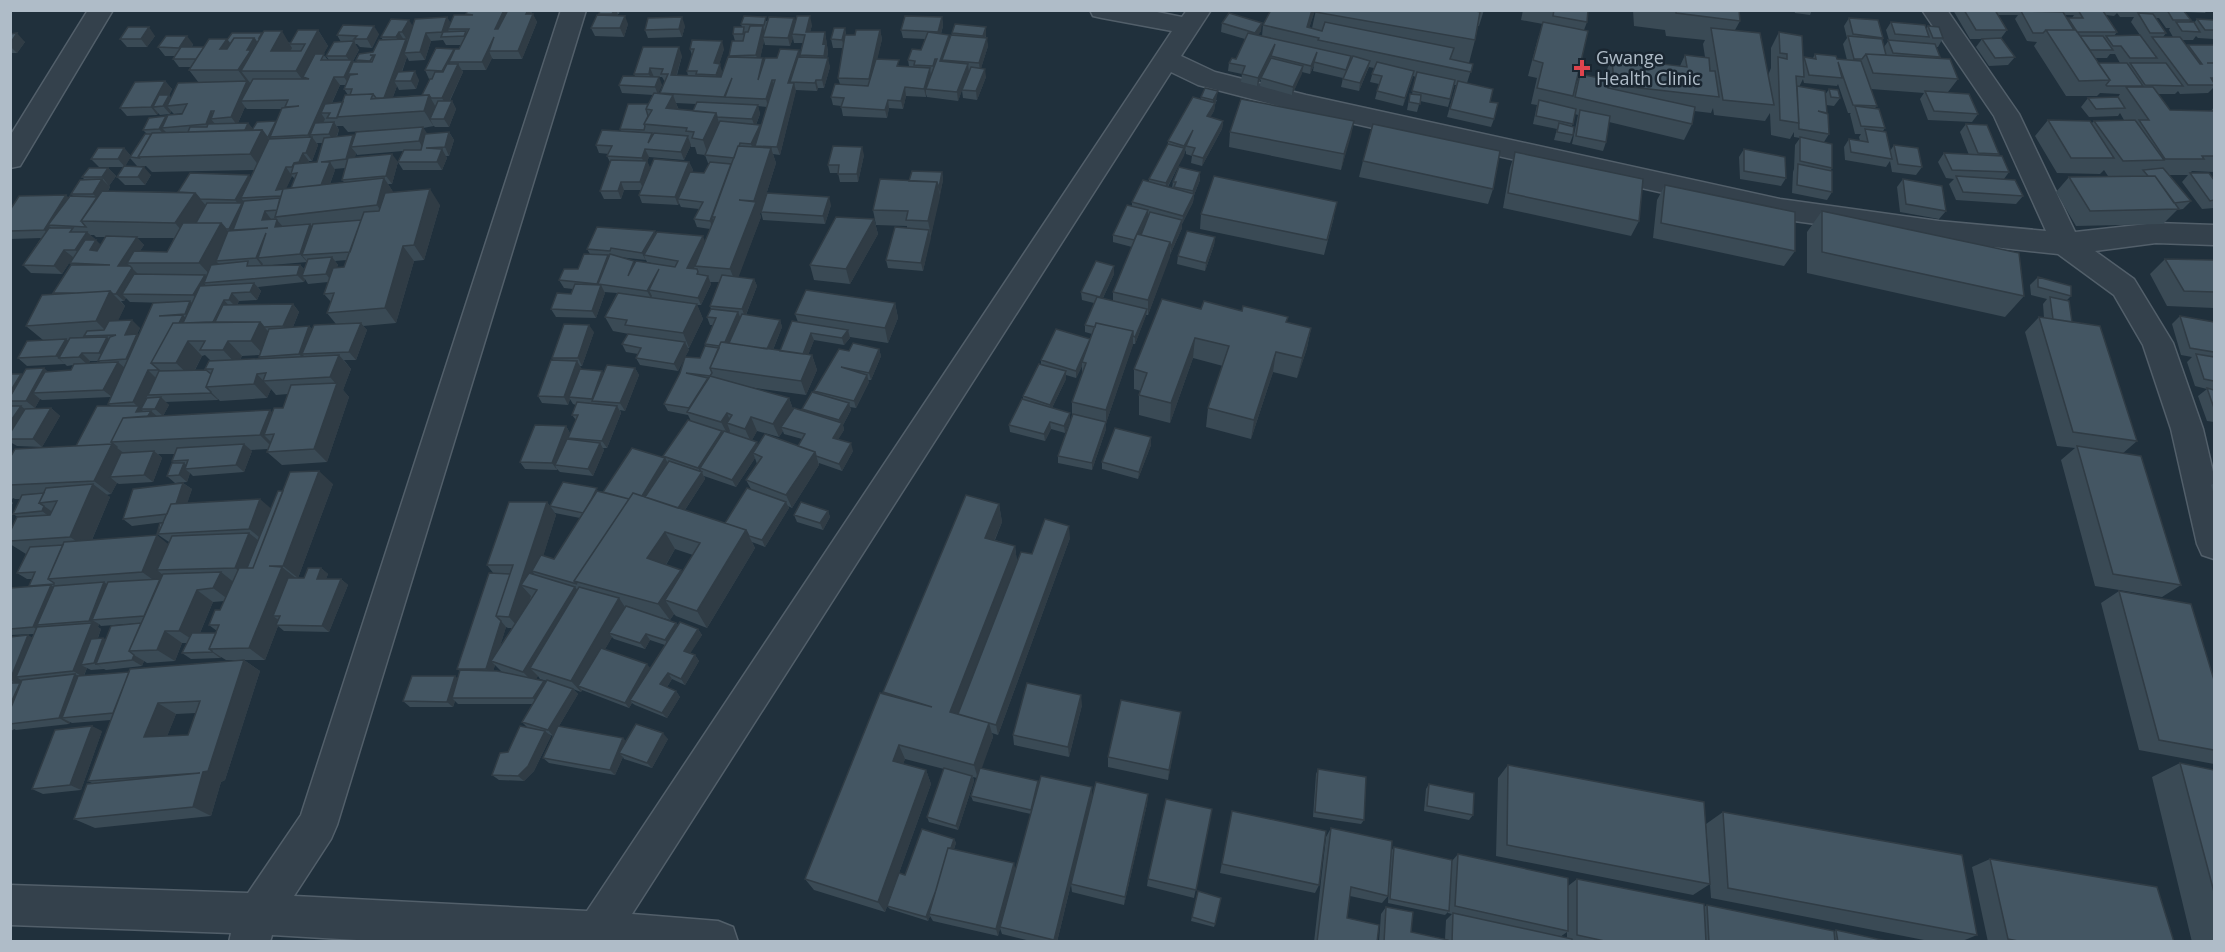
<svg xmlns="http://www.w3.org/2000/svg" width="2225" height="952" font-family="'Open Sans',sans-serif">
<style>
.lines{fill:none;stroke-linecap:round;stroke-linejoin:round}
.street-casing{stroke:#525f6a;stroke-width:3}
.street{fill:#34414c;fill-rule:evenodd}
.wall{fill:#3a4a55;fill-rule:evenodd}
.shaded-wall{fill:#303c45}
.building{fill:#445663;stroke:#303c45;stroke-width:1.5;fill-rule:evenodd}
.health-dot{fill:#e0444e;stroke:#1a2631;stroke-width:2}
.labels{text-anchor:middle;stroke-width:5;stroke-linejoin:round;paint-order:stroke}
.far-poi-label{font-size:18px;fill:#afbcc8;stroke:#1a2631;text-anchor:start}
</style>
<rect width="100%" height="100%" fill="#20303c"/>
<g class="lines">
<defs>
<path id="street" d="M88,10H113L20,166L10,168V136Z
M561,10H586L337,825L331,839L294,896L587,911L1172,31L1102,18L1093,16L1090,10H1147L1182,17L1187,10H1211L1181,56L1215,72L1306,95L1780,199L1939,221L2046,231L1994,116L1922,10H1947L2019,114L2075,232L2156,223L2214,225V245L2156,243L2095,251L2134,279L2173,343L2203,429L2214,476V559L2202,555L2197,544L2171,429L2143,345L2114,295L2058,254L1939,241L1780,219L1306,113L1198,85L1171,72L632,914L718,921L733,927L738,942H391L272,935L270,942H229L231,933L10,925V885L248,893L301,815Z"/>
</defs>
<use href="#street" class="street-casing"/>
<use href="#street" class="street"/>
</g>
<path class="wall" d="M468,10H530L537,22L522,59H493L492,58L486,70H462L463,72L450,101H452L456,109L449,127H435L434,126L423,128L427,134L449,132L454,140L449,156H446L447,158L442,170H403L398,162L403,151L357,155L356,153L355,157L398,162L392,184H388L393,192L440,205L424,260L414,261L396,323L363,326L367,330L356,360H344L351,369L343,390L349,397L327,462L282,465L267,452L268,449L250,450L252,451L244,472L193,476L190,473L187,482L175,483L167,476L174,463L172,461L175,454H158L162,458L153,482L119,484L117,483L111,494L106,495L110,497L92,540L169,544V542L157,534L164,522L132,526L123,519L183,483L192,489L187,503L271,509L283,491L333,484L298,578H304L321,568L328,574L326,579H341L348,585L329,632L284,631L278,626L265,660H244L260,671L225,780L221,782L211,816L95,828L74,819L94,784L88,781L111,720L72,723L70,722L69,724L16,730L14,729L13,730L10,731V637L28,635L32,638L34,634L10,635V588L31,587L29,586L32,579H27L17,573L26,554L10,544V532L18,517L13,514L20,499H15L13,498L11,501L13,503L10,508V454L12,455L76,446L111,406L108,404L111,397L42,400L40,399L35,408L24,409L51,408L60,416L42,447L17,446L10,442V374H21L22,376L48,372L71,370L73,365L67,366L65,364L27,366L18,358L43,340L26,326L55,295L53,293L71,265L70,263L74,257H73L62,274L31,273L23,265L41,238L10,239V210L66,195L68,198L73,196L71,194L84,179L82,177L108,168L116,176L109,186L110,187L108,191L178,192L251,177L254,170L152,172L146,166H137L130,158L125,166L151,175L145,185H125L117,177L124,167H99L91,159L124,148L131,156L147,134L143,130L166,116L167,117L182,114L183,113L174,114L171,111L170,114L160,115L158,113L157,115L127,116L120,108L165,81L172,89L169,95L171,98L199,83L189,70L191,67H179L173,59L175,56H165L158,47L193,44L192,47H204L227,40L262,33L263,34L291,43L318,30L328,46L323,54L328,60H329L326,56L341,42L337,35L379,34L372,48L360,47L357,44H355L359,50L353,61L354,62H357L356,60L373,52L383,40L381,37L447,17L450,23L467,15L466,14ZM443,40L446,45H462L459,49L455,51L425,70L429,79H432L422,95L393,97L397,86L399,90L416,89L419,80L402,72L407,57L409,61L425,60L431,41ZM340,85H346L344,89L348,95L343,102L332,103ZM245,107L247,109H282L277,122L276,121L253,129L248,123H238ZM337,126H343L348,132L399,129L355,137L353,135L337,137L339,130ZM317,143H323L317,162L308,163L309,161H312L318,145ZM345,168L342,180L344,182L330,184L335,170L334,169ZM292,176L295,179L291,188H286ZM90,235H94L96,237H106L101,245L94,240L95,239ZM137,238H174L167,252L140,251L144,245ZM347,260L344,267H337L338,265L335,261ZM307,262L304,269L300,265H272ZM305,279L308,284L328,282L324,294L331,302L327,313L336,324L312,329L309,326L293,327L299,312L293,304L237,305L239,301L257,300L261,291L258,287L304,282ZM126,298L130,302L169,303L139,336L137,334L140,328L118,320L125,306L121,301H124ZM205,355L211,361L206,370H195L202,356ZM260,355L259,357L261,359L240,360L242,356ZM90,361H99L100,362L89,363ZM271,389L276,395L288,394L283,408L273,412L163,416L169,405L165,402L218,400V399L220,401L267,398ZM225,601L220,610L209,625L217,631L216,633H200L213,602ZM141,623L106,639L98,638L101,629L98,627L99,624L101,626ZM182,643H187L182,653L191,659L220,658L221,657L226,660H241L129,672L84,676L87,668L91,670L104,669L106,670L142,666L144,661L147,663L175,661ZM196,713L188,735L167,736L176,714Z
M600,10H620L619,14H618V16L628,24L624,37L595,36L591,28L600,15L599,14Z
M1315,10L1309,28H1312L1316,10H1484L1479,26H1478L1475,40L1469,63L1450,59L1473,64L1467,83L1490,102L1494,119L1491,127L1447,117L1456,85H1454L1448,107L1420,101L1417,112L1407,110L1410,94H1412L1416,77L1413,76L1403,106L1375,99L1379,84L1370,82L1374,68L1369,67L1359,91L1341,87L1343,78L1313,71L1314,65L1310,74L1302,72L1292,95L1260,86L1261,79L1257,86L1241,82L1242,74L1228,71L1229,63L1236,59L1245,39L1221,32L1222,23L1261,31L1258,35L1262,36L1263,25Z
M1523,10H1588L1587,22L1584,30L1575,87L1580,74L1606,79L1605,74L1612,58L1680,66L1685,55L1705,57L1703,44L1705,40L1666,36L1665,30L1634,26L1633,10H1739L1740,21L1735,30L1769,77V73L1771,68V48L1779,32L1803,60L1804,57L1813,58L1815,54L1837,59L1847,60L1843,44L1847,38L1844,26L1849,18L1883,38L1882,39L1884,47L1889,40L1886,30L1891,22L1926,29L1928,26L1943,38L1938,47H1936L1940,57L1939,58L1958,79L1948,92L1978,114L1972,122L1928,120L1920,99L1924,93L1871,89L1877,106L1875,108L1885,128L1883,131L1890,151L1894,145L1922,167L1916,175L1892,172L1890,161L1886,167L1845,160L1844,147L1849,139L1860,141L1859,137L1861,134H1855L1850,114L1851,113H1848L1838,84L1837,86L1804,83L1803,79L1799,87L1825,95L1829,89L1840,98L1834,106L1826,105L1829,134L1824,142L1832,168L1831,170L1832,192L1827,200L1792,193L1793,172L1794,169L1795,145L1800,138L1794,137V132L1790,139L1771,135L1770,113L1765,121L1714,115L1713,108L1711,113L1694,111L1692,124L1684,140L1609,122L1606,142L1603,151L1572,144L1578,115L1575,114L1572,126L1573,135L1570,143L1554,140L1557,129L1533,124L1537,105L1531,104L1537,78L1528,76L1538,38L1543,24L1521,20Z
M1794,10H1812L1810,15L1795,13Z
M1953,10H2207L2205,13L2185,12L2191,20L2189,22L2194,23L2197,19L2214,20V39L2198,38L2196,36L2193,40H2182L2187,46L2188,45H2214V87L2208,93L2180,94L2178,91L2175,94H2158L2170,110L2211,111L2214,107V172L2192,171L2190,173L2214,180V208L2202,209L2182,182L2188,175H2169L2191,201L2183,209L2177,210L2163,224L2076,226L2056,192L2069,177L2108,176L2104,170L2100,174L2057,173L2035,136L2048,120L2092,123L2094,121L2124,120L2120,113L2118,116L2089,117L2081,107L2088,98L2118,97L2120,94L2100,93L2097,96H2066L2034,46L2037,42L2027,41L2015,19L2018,15H1998L2007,30L2001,38L2015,57L2008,65L1989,66L1976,47L1982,39H1984H1970ZM2117,13L2120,17H2134L2131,22L2140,35L2114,36L2117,32L2106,15L2114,16ZM2065,15H2074L2072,18H2068L2067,19ZM2156,18H2159L2166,28H2170L2169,30L2173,37H2163L2166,33ZM2110,54H2115L2120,63H2098L2096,58H2107Z
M942,17L943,26L941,34L950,38L952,35V33L986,27V38L988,46L981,68L986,77L977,100L963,98L962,90L958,101L927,97L926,94V97L906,96L903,109L889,108L887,118L843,116L841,106L833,105L831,97L840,84L838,78L843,48H833L831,39L845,28L846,35H855L880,30L882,39L877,59L900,66H909L908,60L921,50L925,39L903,38L901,30Z
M794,18L795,22L812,25L810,32H825L828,52L827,58L830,67L824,88H818L817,91L796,90L780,155L773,154L776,163L760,214L761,217L738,277L754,279L757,286L746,315L780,320L782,327L773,350L780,351L798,322L795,314L895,303L898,318L888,343L850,337V338L844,345L814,340L808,355H812L817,370L806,395L748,387L789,398L793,409L803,410L802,409L815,393L814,391L849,351L879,349L881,356L871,380H868L869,382L856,408L850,407L851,410L843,425L844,430L838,439L853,451L842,471L819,463V465L792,508L788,506L789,508L765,547L752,542L755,548L707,628L676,616L674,614L670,620L660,617L676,623L678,625L698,629L702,635L690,653L695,655L699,661L685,685L672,679L667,687L676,691L680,697L667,718L635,705L632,703L629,708L582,690L581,692L573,689L578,694L559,726L626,741L668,739L652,768L624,759L623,757L615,775L549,763L543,758L553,736L548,734L551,736L534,771L524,781L499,780L492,775L508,752L528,728L522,722L533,704H458L455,701L453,707H410L403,701L458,678L460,671L457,669L494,574L487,565L547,502L556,515L543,556L554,559L580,518L555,513L550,506L599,491L603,492L664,458L663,456L691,421L688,415L668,411L664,404L680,373L685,357L678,371L640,365L636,358L638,354L626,352L622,344L629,334L613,331L605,317L617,293L604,292L605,293L596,318L556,317L551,309L571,294L573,289L564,288L559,280L578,269L590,254L587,249L656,234L705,242L710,229L697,227L694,219L699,209L681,207L679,203L678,205L642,203L639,195L641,190H624L621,199H604L600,191L610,162L607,156L609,154L599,153L596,145L621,131L620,129L648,104L653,95L622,93L619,85L635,76L634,74L682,56L677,75L688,76L687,71L692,55L690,49H724L719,64L722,72L721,77L735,41L733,34L742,27L741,24ZM793,38L794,43H803L800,55L799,50L777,58L764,61L763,58H760L764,41L765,45L790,46ZM654,77H662L665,82L660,93H658L662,85ZM676,103L696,104L693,111L679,110ZM758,106L767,107L761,127L760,125H756L760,114ZM691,145V147H695L697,154L705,155L708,163H709L704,173L692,172L693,170L689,162L650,169L647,161L649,157L684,160ZM619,257L646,260L647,262L656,264L635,263ZM710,282H719L710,306L711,309L707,317L710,325H713L705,344L706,346L700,358L685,357L689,350L688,348H689L703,319L697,305H701L711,284ZM757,431L779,437L783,431L784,434L802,439L798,446L758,445L752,440ZM755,458L757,464L746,480L751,489L725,523L685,510L705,479L704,476L736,487ZM675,549L693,555L682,572L666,565ZM506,627L508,628H512L500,646ZM612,637L614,639L645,649L650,640L665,645L650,668L605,649ZM495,665L502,672L493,671ZM538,676L540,679L547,681L546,683L544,681L536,679Z
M685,26L682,37L648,38L645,30Z
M10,34L25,42L17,53H10Z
M155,36L147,47H127L120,39Z
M1201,97L1217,100L1215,104L1214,111L1210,117L1223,121L1222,129L1202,166L1191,163L1192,156L1186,154V150L1168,187L1172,188L1173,182L1200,180L1194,195L1193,202L1182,224V228L1170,255L1148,315H1146L1135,344H1133L1106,423V429L1092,470L1058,463V456L1072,416V402L1082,374V366L1076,378L1066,375V379L1052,408L1070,413V420L1065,433L1051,429L1045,441L1010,432L1009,425L1023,400V396L1041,364V360L1090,339L1092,334L1085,332V325L1094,303L1082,300L1081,292L1114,274L1103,298L1113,301V292L1132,247L1113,242V235L1132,206V202L1149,182V179L1168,144V141L1201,99ZM1148,215H1149L1141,235L1140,234L1148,218Z
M1354,121L1341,170L1229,147L1230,132Z
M1966,124L1999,154L1998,156L2009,172L2004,179L2023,196L2016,204L1956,200L1949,184L1954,179L1946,178L1938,162L1944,153L1969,155L1960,132Z
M1744,149L1786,178L1781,186L1740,179L1739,157Z
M1515,152L1639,221L1631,236L1503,208L1510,168Z
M864,155L858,182H840L838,173H830L828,165Z
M1363,161L1493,189L1488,204L1359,177Z
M942,172L943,180L923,271L888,268L886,260L907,228V226L876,225L873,210Z
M1903,179L1946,211L1939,219L1900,212L1897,187Z
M1665,185L1795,251L1784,266L1653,238L1657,200Z
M831,205L825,224L763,220L761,212Z
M1822,211L2024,296L2005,317L1807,273V232Z
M1201,214L1334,217L1324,255L1200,229Z
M874,219L878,234L850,284L814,280L810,265Z
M1215,237L1214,245L1205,271L1177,264L1178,256Z
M2165,259L2214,260V308L2167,306L2150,274Z
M2038,277L2071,296L2067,300L2072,322L2137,441L2122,454L2181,585L2162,597L2095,586L2061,460L2075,448L2057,446L2025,332L2039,317L2044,318L2043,304L2047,299L2031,295L2030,285Z
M1201,309L1287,322L1311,328L1307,348L1297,378L1273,372L1251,439L1206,427L1208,408L1223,366L1193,358L1170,423L1139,415V395L1141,391L1134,389V369Z
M2180,316L2214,322V422L2207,421L2198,396L2207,389L2195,386L2187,362L2192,357L2181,355L2172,324Z
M594,332L582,366H580L581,369L604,374L635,368L639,375L625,411L620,410L621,413L607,448H603L604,450L593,476L560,472L557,469V470L525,469L520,462L566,426L570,433L576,420L572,415L576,405L573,404L570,399L568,405L542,403L538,396L553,360L552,358Z
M1151,437V445L1138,479L1102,469V462Z
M2214,483V495L2211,485Z
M999,504L1002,522L995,540L1015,546L1017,562L1032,554L1070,538L998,735L992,733L993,737L981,768L1038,781L1039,785L1092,787V797L1148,794L1147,804L1124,905L1072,892L1071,884L1057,942H1035L1002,934L1000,928L998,936L933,921L930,916L928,921L890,909L887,906L905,875L954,839L956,843L954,849L1015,870L1031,814L973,801L971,796L977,778L973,777L974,781L958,830L929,822L927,817L944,769L905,759L903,764L926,770L931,784L885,912L814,890L805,879L884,694L883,692Z
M828,511L830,517L823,530L797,522L794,515Z
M2119,591L2214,680V764L2139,750L2101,603Z
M1082,705L1069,757L1014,745L1013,735Z
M1181,712L1168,780L1108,767V757Z
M102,731L81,790L43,794L32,789Z
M2180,763L2214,770V942H2192L2152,777Z
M1508,765L1710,879L1706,824L1723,812L1977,935L1960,942H1934L1711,898L1710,884L1693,895L1496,856L1498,778Z
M1318,769L1364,820L1361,824L1313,817L1316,774Z
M1429,784L1473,815L1469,820L1424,811L1426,789Z
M1212,809L1194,898L1147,886L1148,879Z
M1232,811L1319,885L1315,893L1220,873Z
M1331,828L1391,851L1394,847L1452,861L1458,854L1568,886L1577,879L1704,907L1707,905L1834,932L1836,930L1891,942H1379L1381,914L1386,907L1411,932L1445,939L1446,920L1452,914L1448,913V912L1445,915L1388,903L1390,869L1388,896L1382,903L1350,896L1347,918L1377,942H1314L1326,837ZM1567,932V938L1560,937Z
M1990,859L2174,942H1988L1972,867Z
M1198,891L1215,924L1214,927L1191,921Z"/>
<path class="shaded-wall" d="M504,10H512L499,38L495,29Z
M528,10H530L532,16L533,14L537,22L522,59L518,51Z
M614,10H616L618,15L616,22L612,14Z
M1312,10H1315L1307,35V27Z
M625,16L628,24L624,37L620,28Z
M810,16L812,25L808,40L806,32Z
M447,17L452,25L448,29L449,32H442Z
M682,17L685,26L682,37L679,29Z
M942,17L943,26L939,40L938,32Z
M794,18L797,26L792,34L793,38L790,46L788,38Z
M409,20L414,28L407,40L402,32Z
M1262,23L1261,31L1254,42L1255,33Z
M374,26L379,34L372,48L367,39Z
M763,26L765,34L763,37L764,41L759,64L756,55Z
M149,27L155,36L147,47L141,39Z
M986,27V35L984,44L983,36Z
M845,28L846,37L844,48L842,40Z
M318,30L328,46L310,80L303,77L308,85L307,86L296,71Z
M880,30L882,39L871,87L869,79Z
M282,31L292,48L282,67L271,51Z
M399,32L404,40L401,45L396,37Z
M825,32L828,52L826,64L824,56L823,44Z
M17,33L25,42L17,53L10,46V44Z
M426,33L431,41L425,60L420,52Z
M949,35L950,43L942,60L943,64L940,61Z
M187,36L193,44L185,56L179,48Z
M494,37L489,51L492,58L486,70L482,62Z
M254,38L265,54L241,71L251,84L241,101L245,107L237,125L231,117L246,81L238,70L247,50Z
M987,38L988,46L980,72L979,63Z
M227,39L238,55L220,49Z
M406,39L411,47L404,53L407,57L398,81H394L397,86L389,107L384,99Z
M354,41L359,50L353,61L358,68L348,74L352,80L349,85L344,77L351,63L346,56Z
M722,41L724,49L717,72L714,63Z
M1275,44L1270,59L1257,86L1258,78Z
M679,47L682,56L674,83L671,75Z
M454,49L458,57L449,62L453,68L447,79L442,71Z
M799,50L801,58L790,82L792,87L788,83Z
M1317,52L1314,65L1310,74L1311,66Z
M828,58L830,67L824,88L822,80Z
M1370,61L1368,69L1359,91L1360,83Z
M458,64L463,72L447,106L442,98Z
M720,64L722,72L719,83L716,75Z
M968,64L969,72L958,101L957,92Z
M1303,66L1302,74L1292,95L1293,87Z
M650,68L654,77L652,82L649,74Z
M930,68L931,76L926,89V97L924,89Z
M985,69L986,77L977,100L976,91Z
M415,71L419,80L416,89L411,81Z
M1414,71L1412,79L1403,106L1405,98Z
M334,77L340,85L327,113H321L325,119L318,134L310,135L312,138V137L318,145L312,161L306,153L311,140L308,135Z
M659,77L662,85L658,95L655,87Z
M772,80L775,88L768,107L766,99Z
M816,80L818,88L817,91L815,83Z
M165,81L172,89L169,95L175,103L167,106L171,111L170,114L163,106L153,107L158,113L157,115L151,107Z
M794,83L796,91L780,155L777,147Z
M905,87L906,96L903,109L901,101Z
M1218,91L1214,111L1206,125L1207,116L1213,107V100Z
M429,95L438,111L430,119L434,127L424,111Z
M673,95L679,111L666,108Z
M888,100L889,108L887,118L885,110Z
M452,101L456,109L449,127L444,119Z
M758,105L760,114L755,127L752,119Z
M211,111L217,118L211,119L216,125L213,132L206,124Z
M716,113L721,129L708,155L703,140Z
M166,116L173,125L162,128L168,134L166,137L159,129Z
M276,121L282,129L270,137L275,143L274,145L268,137Z
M1223,121L1222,129L1202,166L1203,158Z
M1354,121L1351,136L1341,170L1344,154Z
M334,122L339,130L334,142L329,134Z
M248,123L255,131L241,138Z
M760,125L763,133L755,146L756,148L754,153L751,144Z
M423,127L428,135L424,150L419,141Z
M262,130L274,146L262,170L250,154Z
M1193,130L1186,146L1184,156L1165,191L1166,183L1184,148V146Z
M449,132L454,140L449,156L445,147Z
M353,135L359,143L351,147L356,153L352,167L346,159Z
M688,137L691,145L684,160L681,152Z
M862,147L864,155L858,182L857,174Z
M124,148L131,156L125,167L118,159Z
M771,148L776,163L760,214L761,217L736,284L730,269L755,204L754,201Z
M442,149L447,158L442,170L437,162Z
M645,149L649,157L645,166L642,158Z
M303,153L309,161L305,170L299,162Z
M392,154L398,162L392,184L386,176Z
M647,161L651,169L644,190L640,182Z
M330,162L335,170L325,197L319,189Z
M689,162L693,170L681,199H678L679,203L678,205L675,197Z
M733,164L715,217H712L715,224L713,229L710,221Z
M144,167L151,175L145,185L138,177Z
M286,167L292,176L283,196L276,190Z
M108,168L116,176L109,186L102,177Z
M942,172L943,180L940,196L939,188Z
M1200,172V180L1194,195L1193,202L1182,224L1183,216L1192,197L1193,191Z
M249,175L256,183L241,198L245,203L233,230L237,234L235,237L229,229L240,206L235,200Z
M384,178L394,193L387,221L377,205Z
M102,179L110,187L101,202L93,194Z
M621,182L624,190L621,199L618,191Z
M937,182L940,197L931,236L928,221Z
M430,189L440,205L424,260L414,245Z
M195,193L208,208L189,239L175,223Z
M66,195L74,203L48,225L56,232L52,238L44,230Z
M829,197L831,205L825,224L823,216Z
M1148,210V218L1134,248V240Z
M265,211L271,219L262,220Z
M874,219L878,234L850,284L846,269Z
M277,220L284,228L275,227Z
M1182,220V228L1170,255L1171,247Z
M221,223L234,239L216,261L220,265L213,278L199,263Z
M310,224L316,231L302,255L307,261V262L300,254Z
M929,230L931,238L923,271L921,263Z
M655,231L658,239L644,255L646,261L642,253Z
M87,232L95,239L83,257L75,250Z
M266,233L258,258L263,264L262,266L256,258Z
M703,236L706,244L690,276L687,268Z
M137,237L144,245L132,263H127L130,266H118Z
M1215,237L1214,245L1205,271L1206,263Z
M96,240L104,248L98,258L90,250Z
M1170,242V257L1148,315V300Z
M403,246L414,261L396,323L385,308Z
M64,250L73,257L62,274L54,266Z
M608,255L612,262L598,284L600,287L601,285L605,293L596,318L592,311L600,289L597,284Z
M332,257L338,265L332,282L326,274Z
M300,265L307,272L302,276L305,279L304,282L297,275Z
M1114,266V274L1100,304V297Z
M132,268L139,275L122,294L126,298L124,301L116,294Z
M659,269L649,290L652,296L651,298L647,291Z
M205,275L212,282L204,283L208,288L200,303L193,295Z
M708,276L711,284L701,305L698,298Z
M754,279L757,286L745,317L742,309Z
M254,283L261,291L257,300L250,292Z
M110,291L125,306L111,336L96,321Z
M232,293L239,301L236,307L229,300Z
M224,300L231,308L211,328Z
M190,301L198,309L192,321L185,314Z
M895,303L898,318L888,343L885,328Z
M293,304L299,312L290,334L283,326Z
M697,304L703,319L689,348L683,333Z
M1147,309L1146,316L1135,344V337Z
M738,312L741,319L728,349L723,347Z
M183,315L190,323L162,363Z
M132,320L140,328L133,343L125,335Z
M780,320L782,327L768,362L765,354Z
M260,322L273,337L264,355L251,341Z
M361,323L367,330L356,360L349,352Z
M589,325L594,332L582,366L578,358Z
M309,326L315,333L302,354L307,359L306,362L299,354Z
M1311,328L1307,348L1297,378L1302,358Z
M848,330L850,338L844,345L842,338Z
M1133,331V345L1106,423V429L1092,470V463L1106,422V410Z
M811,333L814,340L804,366L802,359Z
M137,334L145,342L135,367L126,359Z
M107,337L116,345L107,361L99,353Z
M1195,338L1193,358L1170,423L1171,403Z
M66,339L75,346L59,358L65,364L56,356Z
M1091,339L1082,362V366L1076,378V371Z
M188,341L202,356L191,377L176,363Z
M228,341L242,356L237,365L223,350Z
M685,342L689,350L678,371L674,364Z
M879,349L881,356L871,380L869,373Z
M1276,352L1273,372L1251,439L1254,420Z
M82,353L90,361L88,365L79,357Z
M339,355L351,369L343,390L349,397L327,462L314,449L336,384L330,377Z
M812,355L817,370L806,395L801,381Z
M577,361L582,369L571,397H569L570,399L568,405L564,397Z
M118,362L126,369L112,397L103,390Z
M44,368L53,376L33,393L40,399L35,408L26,401Z
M635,368L639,375L625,411L620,403Z
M148,370L156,378L141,409L146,414L136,412L138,407L133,402Z
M602,371L607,378L593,401L592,399Z
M1066,371V379L1050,412V405Z
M21,374L30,382L10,401V392Z
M257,374L271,389L267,398L254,384Z
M867,375L869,382L856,408L854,401Z
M211,392L218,399V400L210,393Z
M161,397L169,405L163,416L155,409Z
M789,398L794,412L781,427L783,431L779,437L773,424Z
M849,403L851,410L843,425L844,430L835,445L833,438L841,424L839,420Z
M21,406L30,413L10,434V422Z
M617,406L621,413L607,448L602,441Z
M51,408L60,416L42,447L33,439Z
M270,410L284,424L274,434L264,435L275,446L274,449L260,435Z
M151,411L159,418L145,423Z
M727,413L732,425L727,423L730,431L728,435L721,422Z
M1070,413V420L1065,433L1064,426Z
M751,417L757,431L751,442L745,429Z
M1050,422L1051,429L1045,441L1044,434Z
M566,426L570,433L558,466L555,465L557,470L552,463Z
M722,431L725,438L700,468L705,479L679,519L675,512L701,473L698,468Z
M1151,437V445L1138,479L1139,472Z
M757,442L760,449L753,453L755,458L736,487L732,480Z
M600,443L604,450L593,476L588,469Z
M851,443L853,451L842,471L839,464Z
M112,444L125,454L110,477L117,483L111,494L94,481Z
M244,444L252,451L244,472L236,465Z
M154,451L162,458L153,482L144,475Z
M815,452L819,465L792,508L786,495Z
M665,458L669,465L646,503L637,504Z
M184,463L190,468L185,469L190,473L187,482L179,475Z
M319,471L333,484L298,578L283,566Z
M183,483L192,489L182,520L173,513Z
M93,484L110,497L88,549L70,537Z
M260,499L275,512L264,541L249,529Z
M547,502L556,515L538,573L532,571L537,577L521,585L531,596L520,629L509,617Z
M786,502L789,508L765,547L762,540Z
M999,504L1002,522L988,555L985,538Z
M44,506L54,513L51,518L42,511Z
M828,511L830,517L823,530L820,523Z
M1069,526L1070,538L998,735L996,725Z
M746,530L755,548L707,628L697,611Z
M665,532L675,549L659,576L647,558Z
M249,533L264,545L251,581L235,568Z
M157,535L173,548L157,570L163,575L159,584L142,572Z
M1015,546L1017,563L954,727L950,712Z
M282,567L297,579L273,616L280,621L276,625L278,626L265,660L249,648Z
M321,568L328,574L324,585L317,579Z
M681,570L692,587L665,600L674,614L670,620L658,604Z
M221,572L236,584L229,600L213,588Z
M341,579L348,585L329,632L322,626Z
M104,582L113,589L92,620L99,624L98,627L101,629L88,664L81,665L87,668L83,677L73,671L92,623L89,621Z
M51,585L61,592L37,625L45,630L43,633L33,627Z
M575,587L585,599L530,668L538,676L534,683L523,672Z
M197,590L213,602L196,642L179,631Z
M619,598L627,610L609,633L612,637L583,688L578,686L582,690L581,692L571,681Z
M501,621L506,627L495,663L491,661L495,665L492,675L486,669Z
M676,623L680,629L669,646L665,640Z
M698,629L702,635L688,657L684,651Z
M165,631L182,643L175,661L157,650Z
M646,634L650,640L645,649L640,643Z
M28,635L38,641L16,677L23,681L10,724V705L19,685L10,680Z
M103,638L113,644L96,664L104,669L94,663Z
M212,651L221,657L220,658L212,652Z
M134,655L144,661L142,666L132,660Z
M695,655L699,661L685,685L681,679Z
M244,660L260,671L225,780L221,782L211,816L193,807L203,772Z
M647,664L652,670L630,700L632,703L629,708L625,703Z
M668,673L672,679L665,690L660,684Z
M75,674L85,679L62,718L70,722L69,724L59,718Z
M455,676L462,682L452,698L455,701L453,707L447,702Z
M544,681L549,686L538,704L533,698Z
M573,689L578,694L553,736L548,730Z
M676,691L680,697L667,718L662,713Z
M1081,695L1082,705L1069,757L1068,747Z
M158,703L176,714L163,747L144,737Z
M1181,712L1180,723L1168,780L1169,770Z
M989,723L993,737L978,779L974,765Z
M92,726L102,731L81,790L70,785Z
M545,731L551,736L534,771L524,781L518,776Z
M663,733L668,739L652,768L647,763Z
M623,738L628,743L619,753L623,757L615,775L610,770Z
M899,745L905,759L899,775L893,761Z
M926,770L931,784L885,912L878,902Z
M972,776L974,781L958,830L956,826Z
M1092,787V797L1057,942H1055L1054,940Z
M1148,794L1147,804L1124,905L1125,897Z
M954,839L956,843L931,914H929L930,916L928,921L926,917Z
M1014,863L1016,872L998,936L996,929Z"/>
<path class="building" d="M468,10H504L495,29H498L508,10H528L526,14H533L518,51H489L494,37L482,62H449L455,49H459L469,29H448L454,15H473L466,14Z
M600,10H614L612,14H599Z
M1271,10H1312L1307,27L1322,31L1325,22L1454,48L1450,59L1473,64L1471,72L1318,40L1319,38L1263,25Z
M1316,10H1472L1480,12L1475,40L1315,12Z
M1554,10H1588L1587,22L1553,16Z
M1676,10H1739L1740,21L1676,13Z
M1964,10H1995L2007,30H1976Z
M2078,10L2103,11L2117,32H2077L2068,18H2083Z
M2167,10H2183L2191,20H2173Z
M2021,11L2063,12L2074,30H2046L2043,33H2033Z
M1229,13L1262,23L1255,33L1222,23Z
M2138,13L2153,14L2166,33H2150Z
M597,15L625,16L620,28H591Z
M744,16L766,17L764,25L741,24Z
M797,16H810L806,32H825L823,44L826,43L824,56L800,55L805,35L792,34Z
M905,16L942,17L938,32L901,30Z
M447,17L442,32L426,33L420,52L404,53L415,19Z
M682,17L679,29L645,30L648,18Z
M769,17L794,18L788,38L763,37Z
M1849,18L1878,20L1883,38L1853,34Z
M391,19L409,20L402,32H399L396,37H381Z
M2197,19L2214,20V30H2205Z
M1543,22L1588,31L1573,96L1537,88L1543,63L1533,60Z
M1891,22L1925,25L1929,37L1895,34Z
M2176,22H2194L2200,32L2182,31Z
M955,24L986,27L983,36L952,33Z
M343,25L374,26L367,39H354L357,36L337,35Z
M750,26H763L756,55L729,56L732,41H743L745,32H748Z
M1928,26L1939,27L1943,38H1933Z
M128,27H149L141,39H120Z
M734,27H744L743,34H733Z
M834,28H845L842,40L831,39Z
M1711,28L1760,33L1774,105L1723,100Z
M298,30H318L296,71H241L264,31H282L271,51H301L305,44H290Z
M856,30H880L869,79L838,78L845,35H855Z
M2046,30H2076L2110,80L2079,81Z
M466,31L464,36L441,37L443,32Z
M928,32L949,35L940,61L968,64L957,92L926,89L937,59H935L933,66L914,65L915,61L908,60L912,49L921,50Z
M1779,32L1802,36L1804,77L1796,76L1799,123L1780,120L1778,57L1787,59V54L1780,53Z
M17,33L10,44V34Z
M232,33H262L259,38H260L257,43L254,38H234L230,44L227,40Z
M1248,33L1351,56L1346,70L1314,62L1317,52L1311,66L1271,56L1275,44L1258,78L1242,74L1245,66L1229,63L1232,58L1236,59Z
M951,35L987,38L979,63L942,60Z
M2140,35L2157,58H2130L2121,46H2113L2106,36Z
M166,36H187L179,48L158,47Z
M1848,36L1882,39L1886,55L1866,54L1862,59H1854Z
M2080,36H2103L2113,50H2090Z
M2152,37H2180L2200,64H2202L2188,45H2214V63H2207H2214V78H2211L2214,83V85H2188Z
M234,38H254L247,50H251L238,70H189L209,39H227L220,49H227Z
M2001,38L2015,57L1995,58L1982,39Z
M406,39L384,98H376L373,94L350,95L352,89H344L350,75L358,74H348L353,62H372L375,55H370L373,56L370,61L356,60L359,54L373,52L379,40Z
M692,40L722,41L714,63L720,64L716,75L696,74L697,71H687L694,49H690Z
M1888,40L1935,44L1940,57L1893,53Z
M354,41L346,56H326L334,42Z
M181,47H204L196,59H173Z
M643,47H679L671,75L721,77L728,57L763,58L758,80L765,58H777L780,49L799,50L788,83H794L777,147L755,146L775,80H772L766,99L725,97L732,78L724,97L660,93L668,74H661L663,69L650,68L649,74H634Z
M436,48L454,49L442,71L425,70Z
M315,54H324L321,60H352L344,77H334L308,135L270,137L282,108L299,106L285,107L288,100L241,101L253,79H309L303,77Z
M1815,54L1836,56L1837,59L1861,61L1877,106L1853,105L1838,62L1842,78L1809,75L1804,57L1816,59Z
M1866,54L1950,59L1958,79L1873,73Z
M1685,55L1709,58L1710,71H1715L1719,97L1614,85L1612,58L1687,67Z
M1353,56L1370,61L1360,83L1343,79Z
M798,57L828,58L822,80H816L815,83L790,82Z
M1271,58L1303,66L1293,87L1261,78Z
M876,59L899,60L897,66L930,68L924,89L905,87L901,101L888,100L885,110L841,107L844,98L831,97L835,84L868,86Z
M1377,62L1414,71L1405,98L1377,91L1382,76L1372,74Z
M2098,63H2127L2143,86H2107L2106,85L2110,80Z
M2130,63H2166L2183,86L2145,85Z
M447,64H458L442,98H431L429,95H422L430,79H432L435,72H443Z
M971,67L985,69L976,91L962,90Z
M415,71L411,81H394L398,72Z
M1417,72L1455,80L1450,99L1412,91Z
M1580,74L1609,80L1608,88L1695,107L1692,124L1575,97Z
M623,76L659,77L655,87L619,85Z
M165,81L151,107L120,108L135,82Z
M247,81L231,117L211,119L214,111H211L206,124L162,128L168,115L182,114L187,104L167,106L178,83Z
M1458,81L1493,89L1490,102L1498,103L1494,119L1450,109Z
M1797,86L1825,91L1827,113L1818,111L1828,114L1829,134L1799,129Z
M2126,87H2153L2170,110L2214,111V156H2202L2204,159H2165L2139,120H2149Z
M1205,88L1218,91L1213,100L1201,97Z
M1829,89L1838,90L1840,98L1831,97Z
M1925,91L1969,94L1978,114L1934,111Z
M654,93L673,95L666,108L716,113L703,140L692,138L694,132L686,131L687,128L644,124L652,110L646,109Z
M373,94L371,99L429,95L424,111L337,117L345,95Z
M1410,94L1421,95L1420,104L1409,102Z
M159,95H169L163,106L153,107Z
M1193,97L1215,103L1207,116L1223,121L1203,158L1192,155L1195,148L1186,146L1193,130L1184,146L1168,141Z
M2118,97L2125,108L2096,109L2088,98Z
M1241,99L1354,121L1344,154L1230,132Z
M1539,100L1576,109L1573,124L1536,116Z
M438,101H452L444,119H430Z
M343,102L337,118H327L330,113H321L325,104Z
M697,102L758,105L752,119L717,117L716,113L693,111Z
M628,104H648L646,109L648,116L644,124L645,126L644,130L620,129Z
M1855,106L1879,109L1885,128L1861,126Z
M1580,110L1610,116L1606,142L1576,136Z
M166,116L159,129L143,130L149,118Z
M2048,120L2090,121L2114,158H2071Z
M2135,120L2164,160L2123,161L2094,121Z
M276,121L268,137H267L262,130H252L257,122Z
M720,121L760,125L751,144L740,143L739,146H738L734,158L705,155Z
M334,122L329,134L310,135L315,123Z
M248,123L245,130L188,132L190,127H207L208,124Z
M1559,123L1574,127L1573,135L1557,132Z
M1373,124L1500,151L1493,189L1363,161Z
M1966,124L1987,125L1999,154L1978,153Z
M423,127L419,141L351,147L356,132Z
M1865,129L1886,132L1892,159L1851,152L1849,139L1868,142Z
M262,130L250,154L138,157L152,133Z
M602,130L652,133L648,143L654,133L688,136L681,152L645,149L642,158L607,156L612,146L596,145Z
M449,132L445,147L426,148L442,149L437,162H398L404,150H421L425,134Z
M145,134H151L138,157L139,158L130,157Z
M353,135L346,159L321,162H330L321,185L291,188L297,173L291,174L294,164L317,162L324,138Z
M312,137L306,153H303L299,162L294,163L292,167H286L276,190L283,189L281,196L241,198L269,139Z
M1800,137L1832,144V168L1800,161Z
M1168,144L1184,148L1166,183L1149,179Z
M1894,145L1918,148L1922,167L1898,164Z
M738,146L771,148L754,201L739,200L756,202L730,269L695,266L715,217H712Z
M833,146L862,147L857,174H838L839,165H828Z
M98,148H124L118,159H91Z
M1744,149L1785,157L1786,178L1744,171Z
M1515,152L1643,179L1639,221L1508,193Z
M1944,153L2002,156L2009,172L1952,170Z
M392,154L386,176L342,180L348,158Z
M654,159L689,162L675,197L639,195Z
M611,160L647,161L640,182H621L618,191H600Z
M710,162L731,164L710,221L694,219L703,202L678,199L690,172L704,173Z
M1798,164L1832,171V192L1797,185Z
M124,166L144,167L138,177H117Z
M1179,167L1200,172L1193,191L1174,187L1176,182H1173Z
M89,168H108L102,177H82Z
M2163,168L2191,201L2174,203L2155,176H2148L2143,170Z
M912,171L942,172L939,188L937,182L909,181Z
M190,173L249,175L235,200L200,199L195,193L178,192Z
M2190,173H2209L2214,180V200L2210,201Z
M1214,176L1337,202L1327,240L1201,214Z
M1956,176L2015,180L2023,196L1963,192Z
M2155,176L2179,209L2090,211L2069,177Z
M384,178L377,205L275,217L283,189Z
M102,179L93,194H71L80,180Z
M880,179L937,182L928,221L906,220L908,211L873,210Z
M1903,179L1942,186L1946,211L1906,204Z
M1143,180L1194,194L1183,216L1132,202Z
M1665,185L1795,212V251L1661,223Z
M430,189L414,245L403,246L385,308L327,313L334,293L324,294L333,268L344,267L364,212L379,211L385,193Z
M102,191L195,193L175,223L81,221Z
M767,193L829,197L823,216L761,212Z
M66,195L44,230L10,231V210L19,196Z
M70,196L97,197L81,221L86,227L48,225Z
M280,198L277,210L265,211L262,220L276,219L277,220L275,227L310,224L300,254L258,258L266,233L256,258L216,261L228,231L268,228L233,230L244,201Z
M207,203H242L229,229H226L221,223H196Z
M1127,205L1148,210L1134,240L1113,235Z
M1822,211L2019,253L2024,296L1822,252Z
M1150,212L1182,220L1171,247L1170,242L1141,235Z
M836,217L874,219L846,269L810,265Z
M361,220L350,252L302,255L313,224Z
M183,223H221L199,263H127L134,251L167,252Z
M597,227L655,231L642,253L611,248L610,251L587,249Z
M895,227L929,230L921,263L886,260Z
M49,228H73L70,232H87L75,250H64L54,266L23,265Z
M1187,231L1215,237L1206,263L1178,256Z
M657,232L703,236L687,268L697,269L698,272L697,274L708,276L698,298L649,290L659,269L647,291L598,284L610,254L634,261L628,276L636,261L675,267L678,261L644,255Z
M1137,234L1170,242L1148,300L1113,292Z
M106,236L137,237L118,266H130L132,268L116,294H113L110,291L77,293H53L71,265H110L70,263L85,240H96L90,250L97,251Z
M584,254L608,255L597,284L559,280L564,269H578Z
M332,257L326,274L302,276L308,259Z
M2165,259L2214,260V292L2184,291Z
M248,261L247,266L300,265L297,275L204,283L211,265Z
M1096,261L1114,266L1100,297L1081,292Z
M134,274L205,275L193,295L122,294Z
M722,275L754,279L742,309L710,306Z
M2038,277L2071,286V296L2038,287Z
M254,283L250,292L232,293L229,300H224L213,322L183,323L200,286Z
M575,284L601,285L592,311L551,309L557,293L571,294Z
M806,290L895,303L885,328L795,314Z
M110,291L96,321L26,326L42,295Z
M618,293L697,304L683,333L625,325L627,320L605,317Z
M1097,297L1147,309L1135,337L1133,336V331L1096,323L1095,327L1085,325Z
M2050,297L2069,301L2072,322L2053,319Z
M1162,299L1201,309L1204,301L1242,311L1243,306L1288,317L1286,322L1311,328L1302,358L1276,352L1254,420L1208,408L1229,346L1195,338L1171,403L1139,395L1147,373L1134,369Z
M190,301L185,314L159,316L183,315L179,323H173L151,363L159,370H148L133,402L108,404L153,303Z
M293,304L283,326L264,327L260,322H215L223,305Z
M711,309L738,312L725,342H721L719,346L705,344L716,318L707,317Z
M742,314L780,320L767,349L729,343Z
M2180,316L2214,322V352L2190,348Z
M2039,317L2100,326L2137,441L2073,432Z
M132,320L125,335L137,334L126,359L98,361L110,337L116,335L84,336L87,331L104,330L109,321Z
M792,321L848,330L842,338L811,333L803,354L780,351Z
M260,322L251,341H228L223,350H200L205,341H188L176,363H151L173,323Z
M361,323L349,352L302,354L314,325Z
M1096,323L1133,331L1106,410L1072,402L1086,363L1082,362Z
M564,324L589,325L578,358H552Z
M309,326L299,354L259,357L269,329Z
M1056,329L1090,339L1076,371L1041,360Z
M628,334L685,342L674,364L636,358L641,348L622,344Z
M107,337L99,353H82L79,357L59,358L70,338Z
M66,339L56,356L18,358L27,341Z
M721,342L812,355L801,381L710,368Z
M853,343L879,349L869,373L841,367L867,375L854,401L814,391L839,349L849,351Z
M705,346L719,348L710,368L712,373L710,376L686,373L708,378L689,408L664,404L680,373L685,357L700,358Z
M2196,354L2214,357V381L2204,379Z
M339,355L330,377L263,381L266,373L257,374L254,384L206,387L213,369H205L209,361Z
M551,360L577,361L564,397L538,396Z
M118,362L103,390L33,393L45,372L71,370L74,364Z
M1039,364L1066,371L1050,405L1023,396Z
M607,365L635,368L620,403L592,401Z
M44,368L26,401H10V397L26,369Z
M580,369L602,371L592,399L569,397Z
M206,370L211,374L206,387L211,392L210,393L148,395L159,371Z
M10,374H21L10,392Z
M710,376L789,398L773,424L751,417L745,429L727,423L732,415L727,413L721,422L687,412Z
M337,383L314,449L267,452L274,434L264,435L274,408H283L291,385Z
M2207,388L2214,390V408Z
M812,392L849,403L839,420L802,409Z
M161,397L155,409H141L147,398Z
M1022,399L1070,413L1064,426L1050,422L1044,434L1009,425Z
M577,402L617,406L602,441L568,438L578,415H572Z
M10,406H21L10,422Z
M97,406H139L136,412L151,411L148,416L123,418L111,442L117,447L116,448L112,444L76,446Z
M51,408L33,439H10V433L25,409Z
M794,408L842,423L833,438L851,443L839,464L816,456L815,452L798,446L805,434L781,427Z
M270,410L260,435L111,442L123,418Z
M1073,414L1106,422L1092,463L1058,456Z
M688,420L722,431L698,468L663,456Z
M535,425L566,426L552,463L520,462Z
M1115,428L1151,437L1139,472L1102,462Z
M724,431L757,442L732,480L700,468Z
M765,434L815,452L786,495L746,480L762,457L753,453Z
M567,439L600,443L588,469L555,465Z
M112,444L94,481L10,485V458L15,449Z
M244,444L236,465L185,469L188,460L172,461L177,448Z
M2077,446L2141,456L2181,585L2113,574Z
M632,448L665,458L642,496L633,493L629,499L603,492Z
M154,451L144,475L110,477L121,453Z
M669,461L702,472L678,508L645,497Z
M172,463H184L179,475L167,476Z
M319,471L283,566H269L282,567L249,648L209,649L219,625H209L215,610H220L239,568H253L290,472Z
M563,482L597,488L591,500L583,513L550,506Z
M183,483L176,504H171L167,514L123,519L133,489Z
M93,484L70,537L10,541V532L17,517L50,515L57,501L39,503L46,488Z
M747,488L786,502L762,540L749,536L746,530L725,523Z
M278,491H283L253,568H247Z
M597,491L629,499L574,581L577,584L532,571L541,555L554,559Z
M44,493L39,503L44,506L42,511L13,514L22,495Z
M633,493L746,530L697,611L665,600L700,543L665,532L647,558L681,570L658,604L574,581Z
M966,495L999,504L985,538L1015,546L950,712L989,723L974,765L899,745L893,761L926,770L878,902L805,879L880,693L932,707L883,692Z
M260,499L249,529L158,534L171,504Z
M509,502H547L509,617L496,616L513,565H487Z
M801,502L828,511L820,523L794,515Z
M1045,519L1069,526L996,725L958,714L1021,552L1032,554Z
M160,523H163L158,534H157Z
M249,533L235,568L157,570L172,536Z
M157,535L142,572L48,579L64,542Z
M63,545L48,579L54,583V584L29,586L35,572L17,573L30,547Z
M308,568H321L317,579H341L322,626L276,625L280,616H273L288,578H304Z
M221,572L213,588L197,590L179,631H165L157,650L129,651L163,574Z
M489,573L510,574L496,616L501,621L486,669H457Z
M529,573L575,587L523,672L491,661L537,590L521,585Z
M160,579L144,616L92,620L108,582Z
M104,582L89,621L37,625L54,586Z
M51,585L33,627L10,629V588Z
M579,587L619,598L571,681L530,668Z
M2119,591L2191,604L2214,680V750L2159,740Z
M626,606L676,623L665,640L646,634L640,643L609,633Z
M680,622L698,629L684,651L695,655L681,679L668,673L660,684L676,691L662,713L630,700Z
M92,623L73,671L16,677L37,627Z
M141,623L129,651L134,655L132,660L96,664L111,626Z
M192,633H216L209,649L212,651V652L182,653Z
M28,635L10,680V637Z
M103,638L94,663L81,665L91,639Z
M601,648L647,664L625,703L578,686Z
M244,660L208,771L203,772L193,807L74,819L87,784L200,773L88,781L130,669ZM200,701L188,735L144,737L158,703Z
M460,670L497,671L544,681L533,698H452Z
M129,672L113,713L62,718L78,676Z
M75,674L59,718L10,724V710L22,680Z
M412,676H455L447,702L403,701Z
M547,680L573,689L548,730L522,722Z
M10,683H20L10,705Z
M1027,683L1081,695L1068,747L1013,735Z
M1121,700L1181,712L1169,770L1108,757Z
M636,724L663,733L647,763L619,753Z
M92,726L70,785L32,789L55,730Z
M520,726L545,731L528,766L518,776L492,775L500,753L508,752Z
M558,726L623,738L610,770L543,758Z
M2180,763L2214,770V892Z
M1508,765L1704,802L1710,884L1507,845Z
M944,768L972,776L956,826L927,817Z
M980,768L1038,781L1031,810L971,796Z
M1318,769L1366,777L1364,820L1315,812Z
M1041,776L1092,787L1054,940L1000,927Z
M1096,782L1148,794L1125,897L1071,884Z
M1429,784L1474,793L1473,815L1427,806Z
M1166,799L1212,809L1196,890L1148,879Z
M1232,811L1326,831L1319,885L1222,864Z
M1723,812L1962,855L1977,935L1728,888Z
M1331,828L1392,841L1388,896L1351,887L1347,918L1379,925L1377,942H1317Z
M922,829L954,839L951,848H948L936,890L926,917L887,906L899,873L905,875Z
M1394,847L1452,860L1449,911L1390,899Z
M948,848L1014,863L996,929L929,914Z
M1458,854L1568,878V931L1455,906Z
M1990,859L2157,887L2174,942H2023L2008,939Z
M1577,879L1704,904L1706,942H1609L1577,935Z
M1198,891L1221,898L1215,924L1192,917Z
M1707,905L1834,931L1835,942H1709Z
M1386,907L1413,912L1411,932L1448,940V942H1384Z
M1453,913L1572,939V942H1452Z
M1836,930L1891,942H1838Z"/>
<path class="health-dot" d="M1579 59h6v6h6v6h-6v6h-6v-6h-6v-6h6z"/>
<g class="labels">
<g class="far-poi-label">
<text x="1596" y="64">Gwange<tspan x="1596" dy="21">Health Clinic</tspan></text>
</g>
</g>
<rect width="2225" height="952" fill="none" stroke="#afbcc8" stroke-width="24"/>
</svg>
